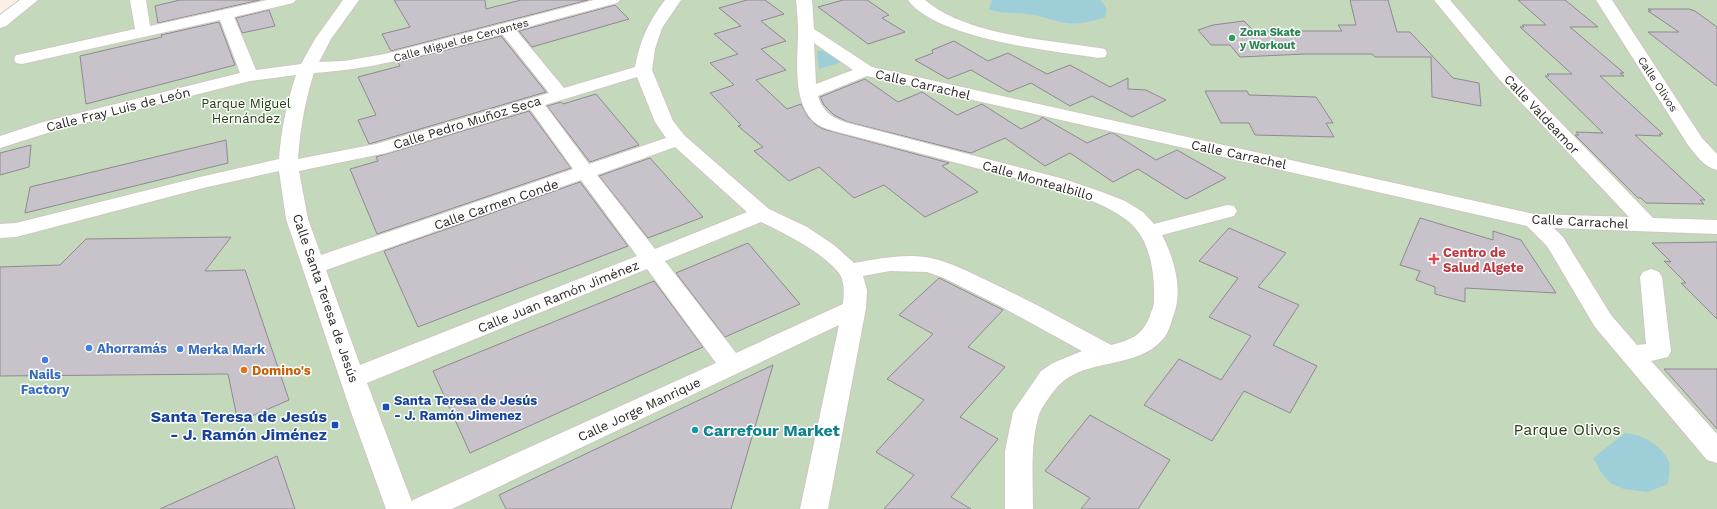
<svg xmlns="http://www.w3.org/2000/svg" width="1717" height="509" font-family="'Work Sans',sans-serif">
<style>
.green{fill:#c4d8bc}
.water{fill:#9ecfd8}
.building{fill:#c8c2ca;stroke:#8f8990}
.lines{fill:none;stroke-linecap:round;stroke-linejoin:round}
.street-casing{stroke:#cfc7c0;stroke-width:2}
.secondary-casing{stroke:#cfc7c0;stroke-width:2}
.street{fill:#fff;fill-rule:evenodd}
.secondary{fill:#fff;fill-rule:evenodd}
.leisure-dot{fill:#2e9e5b;stroke:#fff;stroke-width:1.5}
.health-dot{fill:#e0444e;stroke:#fff;stroke-width:1.5}
.shop-dot{fill:#3f7fe0;stroke:#fff;stroke-width:1.5}
.food-dot{fill:#e8710a;stroke:#fff;stroke-width:1.5}
.transit-dot{fill:#1a4fb4;stroke:#fff;stroke-width:1.5}
.culture-dot{fill:#0f9aa8;stroke:#fff;stroke-width:1.5}
.labels{text-anchor:middle;stroke-width:3;stroke-linejoin:round;paint-order:stroke}
.far-leisure-label{font-size:11px;font-weight:bold;fill:#27864d;stroke:#fff;text-anchor:start}
.far-street-label{font-size:11px;fill:#292623;stroke:#fff}
.street-label{font-size:13px;fill:#292623;stroke:#fff}
.park-label{font-size:13px;fill:#213f0f;stroke:#fff}
.health-label{font-size:13px;font-weight:bold;fill:#be3a42;stroke:#fff;text-anchor:start}
.shop-label{font-size:13px;font-weight:bold;fill:#366cbe;stroke:#fff;text-anchor:start}
.food-label{font-size:13px;font-weight:bold;fill:#c56008;stroke:#fff;text-anchor:start}
.transit-label{font-size:13px;font-weight:bold;fill:#164399;stroke:#fff;text-anchor:start}
.near-transit-label{font-size:16px;font-weight:bold;fill:#164399;stroke:#fff;text-anchor:end}
.near-park-label{font-size:16px;fill:#213f0f;stroke:#fff}
.near-culture-label{font-size:16px;font-weight:bold;fill:#0d838f;stroke:#fff;text-anchor:start}
</style>
<rect width="100%" height="100%" fill="#f9f1e9"/>
<path class="green" d="M22,0H1717V509H0V16Z"/>
<path class="water" d="M992,0H1100C1106,6 1108,8 1105,17C1092,21 1080,25 1066,23C1053,21 1042,16 1029,14C1015,12 1004,15 989,9Z
M821,50L842,62L819,69L817,52Z
M1625,433C1643,435 1661,444 1669,462C1671,467 1668,478 1668,484L1648,492L1624,489L1610,483L1601,472L1593,458Z"/>
<path class="building" d="M180,0H260L158,23L155,6Z
M394,0H485L486,9L521,0H588L391,51L382,34L410,27Z
M747,0H765L784,14L761,21L786,41L761,49L786,70L756,80L787,109L801,104L808,117L816,125L823,129L949,163L942,166L978,192L925,217L884,185L854,198L819,167L789,181L754,151L763,147L738,126L741,125L710,93L734,85L710,63L738,54L714,34L741,26L719,8Z
M843,0H867L889,15L882,18L905,32L868,44L818,7Z
M1350,0H1388L1397,32H1410L1453,78L1479,83L1481,106L1432,97L1431,57H1375L1372,54H1305L1240,57L1230,45H1211L1198,30L1213,25L1244,21L1254,31H1342L1338,25H1356Z
M1518,0H1565L1598,27H1570L1624,73H1620L1624,76H1600L1663,134H1659L1661,136L1635,135L1705,200H1700L1704,204L1646,203L1641,198H1638L1575,135H1579L1576,132L1603,133L1545,76H1549L1547,74H1572L1520,27H1524L1522,25H1546Z
M615,5L629,19L532,47L519,31Z
M1648,9H1689L1695,11L1717,27V86L1648,32H1679L1648,11H1651Z
M269,10L275,26L242,33L236,18Z
M219,22L235,65L86,104L80,56L162,37L161,35Z
M501,36L546,92L369,144L358,120L376,115L358,77L400,66L398,62Z
M954,41L988,61L1008,53L1047,74L1070,65L1110,87L1128,78V89L1146,90L1166,100L1132,117L1092,96L1070,106L1031,83L1009,92L971,70L948,79L915,60L933,53L932,50Z
M865,79L898,102L922,92L957,115L982,104L1021,129L1040,120L1042,117L1087,143L1110,133H1113L1156,160L1177,150L1226,178L1186,199L1138,169L1113,182L1070,153L1045,166L1005,138L971,153L848,122L834,115L824,105L820,97Z
M1205,91H1247L1249,95L1316,97L1333,123H1326L1334,137L1255,135L1249,123H1221Z
M596,94L639,145L590,162L547,106L561,102L563,104Z
M529,111L571,168L377,234L350,169L378,161L376,157Z
M226,140L228,163L25,213L30,187Z
M31,145L29,167L0,175V153Z
M650,158L703,217L648,238L599,176Z
M580,182L628,246L418,327L384,251Z
M1420,218L1493,240V231L1521,240L1556,293L1465,288V302L1435,294V287L1416,280L1420,271L1400,265Z
M1229,228L1286,253L1258,287L1299,305L1273,345L1317,366L1290,413L1244,391L1212,441L1144,405L1179,359L1221,380L1251,336L1209,317L1238,278L1199,261Z
M231,237L205,271L245,270L289,400L238,422L228,374L0,376V267L60,265L86,239Z
M1717,242V319L1681,283H1686L1664,261L1671,262L1652,243Z
M748,243L800,304L725,337L676,273Z
M939,278L1003,310L968,347L1005,367L960,417L998,439L951,497L971,509H884L914,475L876,452L924,400L887,379L933,334L899,315Z
M654,281L703,347L470,453L433,371Z
M773,365L731,509H506L499,495Z
M1664,369H1717V429L1682,389Z
M1090,415L1170,460L1138,509H1081L1090,498L1045,471Z
M277,456L295,509H160Z"/>
<g class="lines">
<defs>
<path id="street" d="M130,0H146L150,26L267,0H296L293,3L234,17L256,70L301,64L315,39L343,0H359L331,39L319,62L344,61L385,54L594,0H620L617,3L516,30L564,88L635,67C641,38 648,23 665,0H681L662,28L655,49L652,70L673,121L685,136L769,209L807,227L834,245L854,263C879,259 905,253 930,258C951,262 971,273 990,282C1031,301 1071,324 1111,345C1132,339 1141,337 1150,316C1151,311 1154,307 1154,302C1155,275 1151,239 1128,221C1095,195 1035,183 995,173C942,159 888,145 834,131C829,129 822,128 817,124C791,105 798,58 798,31C798,21 797,10 796,0H812L814,29L872,67L1534,214L1629,217L1498,78L1434,0H1450L1510,70L1653,218L1717,220V234L1554,228L1563,237L1611,315L1637,345L1646,344L1640,277L1643,272L1651,269L1659,272L1662,277L1671,351L1668,357L1651,361L1717,434V463L1707,460L1595,327L1547,246L1527,226L867,76L818,96C823,112 832,118 848,123L1064,179L1102,192L1125,201L1143,212L1154,224L1227,205L1234,206L1237,211L1234,216L1162,235C1174,258 1183,289 1174,314C1171,322 1169,333 1163,339C1137,370 1087,357 1059,385C1054,390 1041,408 1039,415C1030,443 1033,480 1033,509H1005V451L1013,412L1041,371L1053,363L1082,351L1000,306L944,278L927,272L890,271L863,276L867,290L866,308L828,509H800L839,325L452,509H386L352,415L286,219L279,171L203,188L16,237L0,238V224L16,223L200,177L279,159C281,130 287,102 296,75L250,81L57,130L0,148V136L43,122L240,73L220,20L22,64L16,63L14,59L16,55L22,54L135,29ZM502,34L549,93L376,144L298,159C300,130 305,101 314,73C379,69 440,50 502,34ZM814,43L853,70L816,84ZM637,77L655,122L666,138L589,164L545,105ZM530,109L573,169L321,255L308,219L299,171L386,153ZM675,147L747,212L655,249L597,175ZM581,180L637,256L360,365L326,270ZM761,222C786,234 822,252 839,273C845,282 844,294 843,304L736,353L665,261ZM647,269L716,363L413,500L412,502L367,383Z
M908,0H925C966,35 1047,40 1099,48L1105,49L1107,53L1105,57L1099,58C1053,51 936,39 908,0Z
M1596,0H1612L1702,138L1717,154V170C1704,167 1696,155 1688,145Z"/>
<path id="secondary" d="M20,0H38L6,26L0,28V15Z"/>
</defs>
<use href="#street" class="street-casing"/>
<use href="#secondary" class="secondary-casing"/>
<use href="#street" class="street"/>
<use href="#secondary" class="secondary"/>
</g>
<circle class="leisure-dot" cx="1232" cy="38" r="4"/>
<path class="health-dot" d="M1432 253h4v4h4v4h-4v4h-4v-4h-4v-4h4z"/>
<g class="shop-dot">
<circle cx="89" cy="348" r="4"/>
<circle cx="180" cy="349" r="4"/>
<circle cx="45" cy="360" r="4"/>
</g>
<circle class="food-dot" cx="244" cy="370" r="4"/>
<g class="transit-dot">
<rect x="382" y="403" width="8" height="8" rx="2"/>
<rect x="331" y="421" width="8" height="8" rx="2"/>
</g>
<circle class="culture-dot" cx="695" cy="430" r="4"/>
<g class="labels">
<g class="far-leisure-label">
<text x="1240" y="36">Zona Skate<tspan x="1240" dy="13">y Workout</tspan></text>
</g>
<g class="far-street-label">
<text transform="translate(461 40) rotate(-15)" y="4">Calle Miguel de Cervantes</text>
<text transform="translate(1658 84) rotate(57)" y="4">Calle Olivos</text>
</g>
<g class="street-label">
<text transform="translate(923 84) rotate(13)" y="5">Calle Carrachel</text>
<text transform="translate(118 109) rotate(-14)" y="5">Calle Fray Luis de León</text>
<text transform="translate(1542 114) rotate(47)" y="5">Calle Valdeamor</text>
<text transform="translate(467 122) rotate(-17)" y="5">Calle Pedro Muñoz Seca</text>
<text transform="translate(1239 154) rotate(12)" y="5">Calle Carrachel</text>
<text transform="translate(1038 180) rotate(16)" y="5">Calle Montealbillo</text>
<text transform="translate(496 204) rotate(-19)" y="5">Calle Carmen Conde</text>
<text transform="translate(1580 221) rotate(3)" y="5">Calle Carrachel</text>
<text transform="translate(558 296) rotate(-22)" y="5">Calle Juan Ramón Jiménez</text>
<text transform="translate(326 298) rotate(71)" y="5">Calle Santa Teresa de Jesús</text>
<text transform="translate(639 409) rotate(-25)" y="5">Calle Jorge Manrique</text>
</g>
<g class="park-label">
<text x="246" y="108">Parque Miguel<tspan x="246" dy="15">Hernández</tspan></text>
</g>
<g class="health-label">
<text x="1443" y="257">Centro de<tspan x="1443" dy="15">Salud Algete</tspan></text>
</g>
<g class="shop-label">
<text x="97" y="353">Ahorramás</text>
<text x="188" y="354">Merka Mark</text>
<text x="45" y="379" text-anchor="middle">Nails<tspan x="45" dy="15">Factory</tspan></text>
</g>
<g class="food-label">
<text x="252" y="375">Domino's</text>
</g>
<g class="transit-label">
<text x="394" y="405">Santa Teresa de Jesús<tspan x="394" dy="15">- J. Ramón Jimenez</tspan></text>
</g>
<g class="near-transit-label">
<text x="327" y="422">Santa Teresa de Jesús<tspan x="327" dy="18">- J. Ramón Jiménez</tspan></text>
</g>
<g class="near-park-label">
<text x="1567" y="435">Parque Olivos</text>
</g>
<g class="near-culture-label">
<text x="703" y="436">Carrefour Market</text>
</g>
</g>
</svg>
